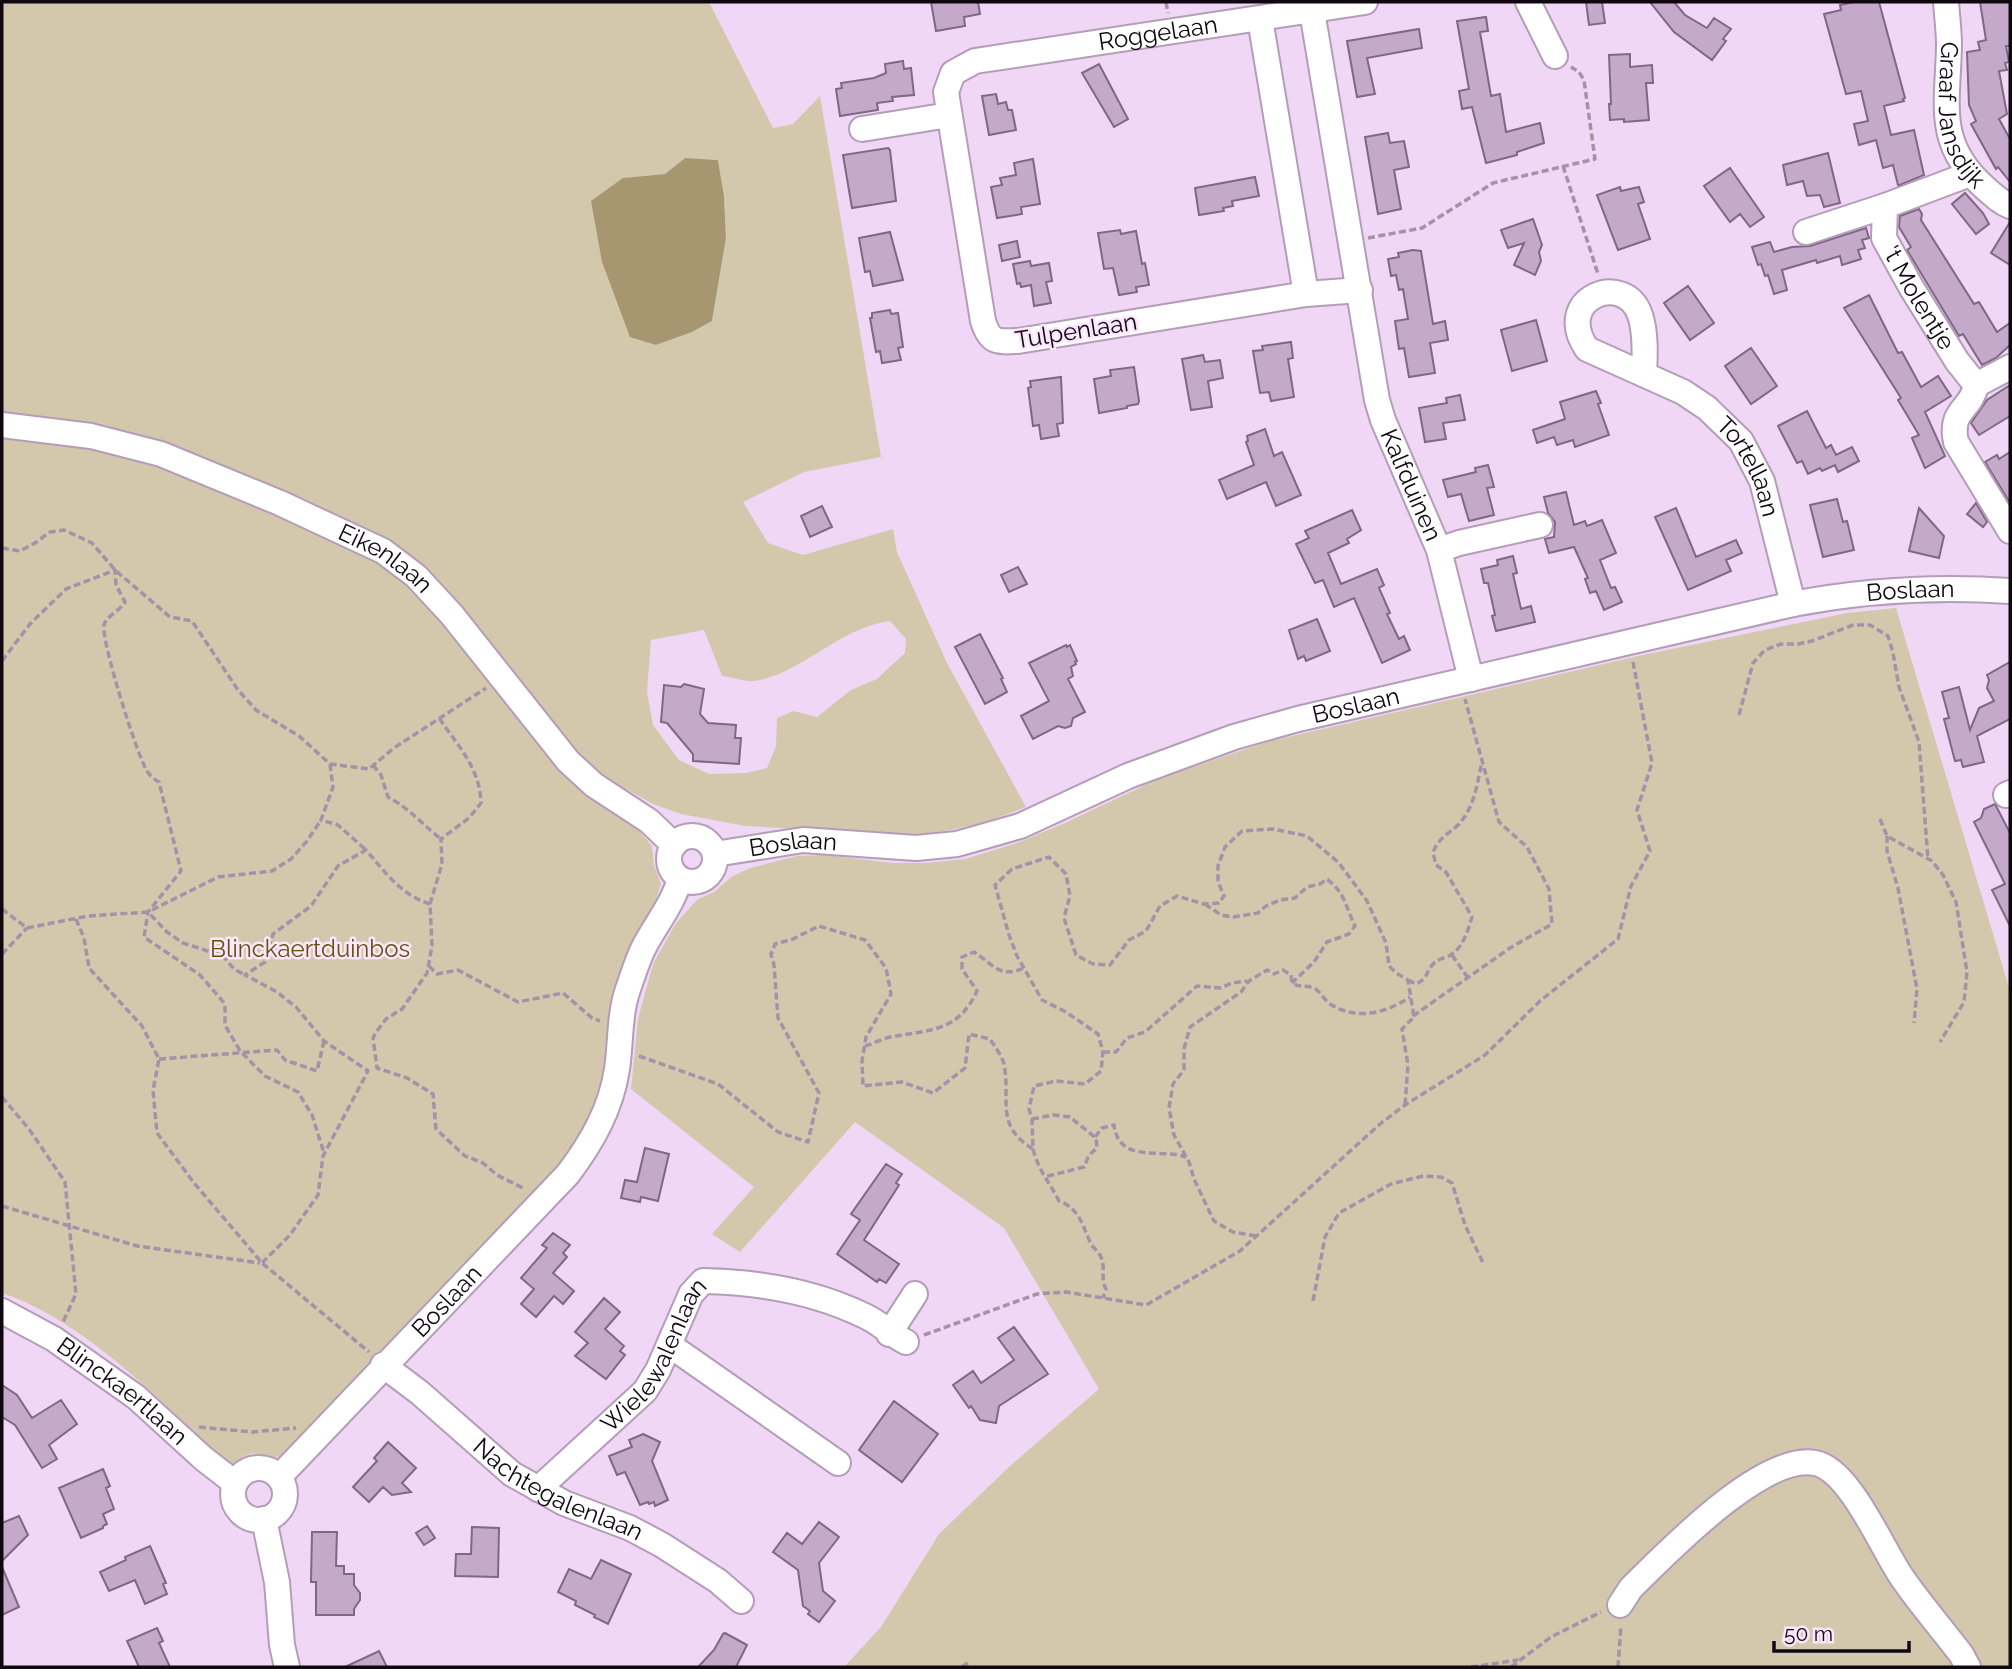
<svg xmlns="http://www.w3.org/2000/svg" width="2012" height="1669" font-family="Raleway,sans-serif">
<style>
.green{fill:#d4c8ac;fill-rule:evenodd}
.water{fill:#a79771}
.building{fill:#c5a9ca;stroke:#7f6883;stroke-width:2}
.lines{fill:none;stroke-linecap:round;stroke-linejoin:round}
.minor-casing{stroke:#b49db9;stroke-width:28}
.path{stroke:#a591a8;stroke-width:3.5;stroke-dasharray:7 3.5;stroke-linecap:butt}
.minor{stroke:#fff;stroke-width:24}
.labels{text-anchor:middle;stroke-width:5;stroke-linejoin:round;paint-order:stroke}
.street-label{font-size:24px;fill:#100811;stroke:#fbe6fe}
.park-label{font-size:24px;fill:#664f0a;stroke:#fbe6fe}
</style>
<rect width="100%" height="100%" fill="#f0d7f5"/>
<path class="green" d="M2,2H709L773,128L793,124L820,96L881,457L804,472L743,502L768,543L803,555L893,529L897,552L947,663L1026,807L986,822L951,830L916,835L745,826L681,814L653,804L590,769L430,573L392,545L352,523L281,492L2,419ZM685,158L718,160L724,196L726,238L712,321L692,332L656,345L623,178L665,174ZM890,621L906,639L905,653L877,679L851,690L817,717L794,711L777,718L776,746L767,768L746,773L709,774L679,760L653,725L647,692L651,640L704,630L722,676C732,677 745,682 754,681C800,675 840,627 890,621Z
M2,434L46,439L154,461L277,512L378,561L410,583L587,792L638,829L652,846L654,865L661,884L655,902L634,938L616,987L607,1065L601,1087L593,1111L579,1138L553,1174L296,1442L282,1455L273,1459L253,1453L244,1456L232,1467C166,1407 88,1322 2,1293Z
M1896,608L2010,991V1667H844L881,1627L939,1534L1010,1466L1099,1389L1004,1228L855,1122L740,1252L712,1234L754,1187L631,1089L638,1019L653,964L676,923L698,899L714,892L731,877L750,868L797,856L826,855L892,863H925L965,859L1017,843L1065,823L1162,777L1267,742L1638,656L1847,613Z"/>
<path class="water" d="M685,158L718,160L724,196L726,238L712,321L692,332L656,345L630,337L602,262L591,201L623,178L665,174Z"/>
<path class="building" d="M931,2H978L980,14L964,17L965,26L936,31Z
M1586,2H1602L1605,23L1589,25Z
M1650,2H1674L1685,15L1707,28L1714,18L1731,29L1723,39L1726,41L1712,60L1674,32Z
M1854,2H1879L1905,98L1903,99L1904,101L1884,106L1891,135L1914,130L1924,175L1900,185H1898L1893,165L1883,168L1876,140L1859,145L1854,124L1868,121L1861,91L1846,94L1824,14L1841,10L1840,5Z
M1980,2H2010V46H2006L2009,62L2005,63L2007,70L1999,71L2007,114L1999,119L2010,139V182L1998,167L1996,169L1971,124L1976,121L1969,105L1967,52L1980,50L1978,42L1986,40Z
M1486,17L1488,31L1480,32L1491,96L1500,94L1506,132L1540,123L1544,143L1517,152V155L1486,163L1472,107L1462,109L1459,91L1469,89L1457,21Z
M1419,29L1422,48L1367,58L1375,94L1357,97L1347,41Z
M1630,54V67L1652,65L1653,83H1646L1649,120L1624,122V119L1610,120L1609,104H1611L1609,55Z
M903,61L904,69L911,68L914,95L892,97L893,101L877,103L878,110L840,116L836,89L842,88L841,83L874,78L886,73L885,64Z
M1099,64L1128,119L1114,127L1082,73Z
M996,94L998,104L1006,102L1008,110H1012L1016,130L989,135L982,96Z
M1388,133L1390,143L1404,141L1409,167L1394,170L1401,209L1378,214L1365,137Z
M888,148L890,150L896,201L852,208L843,155Z
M1828,153L1840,203L1824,207L1820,195L1807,196L1803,181L1787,185L1783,165Z
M1033,159L1040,204L1021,207L1022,214L997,218L991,187L1002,185L1000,178L1016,175L1014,163Z
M1730,168L1764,217L1750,227L1740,214L1730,222L1704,186Z
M1255,177L1259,196L1232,201L1233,206L1223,208L1224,211L1199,215L1195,188Z
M1620,187L1621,191L1639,187L1644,202L1638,204L1650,239L1618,250L1597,195Z
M1965,193L1983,213L1989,224L1976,234L1952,204Z
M1919,209L1922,214L1921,220L1974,304L1979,302L1997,332L2010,323V345L1996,358L1982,365L1963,334L1959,336L1907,250L1911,247L1899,227L1900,216Z
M1533,219L1542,245L1539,252L1541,261L1535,275L1514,265L1524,243L1508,248L1501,230Z
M2010,222V265L1991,253Z
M1866,228L1869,238L1862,240L1865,248L1858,250L1861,259L1842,265L1840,256L1817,263L1816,260L1782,270L1787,290L1774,294L1768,275L1765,276L1761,264L1758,265L1752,247L1770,242L1774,252L1792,247L1810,246Z
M1120,230L1121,234L1136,231L1142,264L1145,263L1149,285L1136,287L1137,292L1119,295L1113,268L1104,269L1098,233Z
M890,232L903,280L873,286L870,271L865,272L859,238Z
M1017,241L1020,257L1002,261L999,245Z
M1413,250L1421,251L1433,324L1445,321L1448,340L1430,343L1435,373L1409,377L1404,348L1399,349L1395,321L1408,319L1403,289L1399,290L1396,275L1391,276L1388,259L1399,257L1398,253Z
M1030,261L1031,266L1049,263L1052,281L1046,282L1051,303L1034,306L1031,285L1021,287L1020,283L1017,284L1013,264Z
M1688,286L1714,323L1690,340L1664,303Z
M1869,295L1898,353L1902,352L1921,387L1938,376L1951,396L1925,412L1945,456L1925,468L1912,438L1919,435L1898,400L1901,398L1844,308Z
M890,310L891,314L898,313L903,347L898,348L901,360L882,363L880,351L876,352L870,318H872V313Z
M1536,320L1547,361L1512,371L1501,330Z
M1291,342L1293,358L1288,359L1294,397L1271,401L1269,392L1260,393L1253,351L1263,350L1262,346Z
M1751,348L1777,386L1751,404L1725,366Z
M1203,355L1205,362L1220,360L1223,378L1208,381L1212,407L1191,410L1182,359Z
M1134,367L1139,401L1138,404L1127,406V408L1099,413L1094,379L1111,376L1110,370Z
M1061,377L1063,423L1057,424L1059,436L1041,439L1039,425L1033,426L1028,388L1031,387L1030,381Z
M2010,385V416L1979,435L1971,423L1987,400Z
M1596,391L1601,403L1598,404L1609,435L1575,447L1573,440L1557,445L1554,437L1537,443L1533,430L1565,419L1560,402Z
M1460,395L1465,420L1443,423L1446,439L1425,442L1419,408L1447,403L1446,398Z
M1807,411L1826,448L1831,445L1836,455L1852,447L1859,461L1838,472L1835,465L1822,471L1820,468L1808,474L1802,461L1797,463L1778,426Z
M1265,429L1274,456L1282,452L1301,495L1276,506L1266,482L1227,499L1219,480L1254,465L1246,442L1248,441L1247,436Z
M2010,452V503L1985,462L1997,455L1999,459Z
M1488,465L1494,487L1487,488L1494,515L1469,521L1461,494L1448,497L1443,480L1476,472L1475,468Z
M1566,492L1574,525L1585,521L1587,526L1602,520L1616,553L1600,560L1611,588L1615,587L1622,602L1604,610L1596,591L1590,593L1585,579L1588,578L1574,547L1549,553L1545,539L1554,537L1555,522L1548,513L1544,497Z
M1837,499L1843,522L1847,521L1854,550L1823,557L1810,505Z
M1976,503L1987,522L1983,527L1967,514Z
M822,506L832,527L810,537L801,516Z
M1676,508L1696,557L1736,540L1742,553L1726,560L1731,571L1688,590L1655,517Z
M1919,508L1944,536L1939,558L1909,551Z
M1352,510L1361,530L1347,539L1349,543L1328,553L1341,584L1377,569L1384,585L1379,588L1390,613L1387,614L1399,639L1404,636L1410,650L1382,663L1354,598L1334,607L1323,580L1315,583L1296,544L1309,538L1305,531Z
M1513,556L1517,573L1513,574L1521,609L1531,606L1535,622L1496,631L1492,616L1495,615L1488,583H1484L1481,569L1498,565L1497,560Z
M1018,567L1027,584L1009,592L1001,575Z
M1317,619L1330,651L1306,661L1304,656L1298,659L1289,630Z
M980,634L1003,678L1001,679L1007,692L985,704L955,647Z
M1066,645L1067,647L1070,645L1077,661L1075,662L1076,664L1071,667L1073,676L1068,679L1085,712L1073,718L1071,726L1065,728L1058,726L1033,739L1021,716L1049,701L1029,663Z
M2010,662V719L1977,736L1984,762L1963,767L1961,760L1955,761L1944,719L1949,718L1942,692L1959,687L1970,730L1979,708L1994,701L1987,688L1989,680L1987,675Z
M684,684L704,689L700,714L708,723L736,725L735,738H741L739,764L693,761V754L667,723L661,722L664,685L681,687Z
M1995,804L2010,833V926L1992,890L2005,884L1974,822L1981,818L1984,809Z
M645,1148L669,1154L658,1201L641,1197L640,1202L621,1198L625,1180L637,1182Z
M886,1164L902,1174L896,1183L899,1185L864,1240L899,1264L886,1283L879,1279L877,1282L837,1254L860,1220L851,1214Z
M553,1233L570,1245L563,1253L567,1257L553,1273L574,1291L563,1304L554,1296L536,1317L521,1304L534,1289L521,1278L547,1248L542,1245Z
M604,1298L620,1312L605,1329L624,1346L620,1351L625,1355L606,1379L575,1356L588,1343L575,1332Z
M1014,1327L1048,1374L999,1406L996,1423L980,1420L971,1406L969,1408L953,1385L973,1371L981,1383L1014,1360L998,1338Z
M2,1385L17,1395L32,1418L61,1400L77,1424L49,1445L57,1459L42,1468L15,1425L2,1417Z
M894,1401L938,1434L902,1482L859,1450Z
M643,1434L660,1442L652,1461L668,1500L655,1506L654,1502L649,1504L648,1502L640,1505L625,1472L617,1475L609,1456L632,1447L629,1440Z
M388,1442L416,1468L402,1483L411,1492L392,1495L383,1487L369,1502L353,1487L377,1461L374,1458Z
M103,1469L110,1486L106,1488L114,1509L103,1514L107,1524L103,1526V1528L81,1538L59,1488Z
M19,1516L28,1535L2,1561V1523Z
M819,1522L839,1537L819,1563L823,1591L835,1601L819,1622L808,1614L810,1611L803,1606L798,1570L773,1552L787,1533L802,1544Z
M427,1526L435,1538L424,1545L416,1533Z
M472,1527L499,1528L498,1577L455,1576L456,1554H471Z
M312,1532H337L336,1566H344V1574H354V1585L360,1593V1600L354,1609V1615H316V1582H311Z
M150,1546L166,1583L163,1584L167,1594L145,1604L135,1580L109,1591L100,1572L126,1560L125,1557Z
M601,1560L631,1574L608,1624L594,1617L595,1615L575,1605L576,1601L558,1592L569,1569L591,1579Z
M2,1567L19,1607L2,1615Z
M157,1628L163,1641L159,1643L170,1667H139L127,1641Z
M725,1633L747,1645L736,1667H698L714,1650L723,1634Z
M379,1651L387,1667H345Z"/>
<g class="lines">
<defs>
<g id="minor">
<path d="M1528,2L1555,56"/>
<path id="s1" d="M1946,2C1947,16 1949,31 1949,45C1948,104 1935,143 1984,187C1993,195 2000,202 2010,206"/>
<path id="s2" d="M1312,11L1377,400L1383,420L1439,550L1471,679"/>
<path d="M1260,19L1306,294L1360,290"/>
<path d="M862,129L949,115"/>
<path id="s3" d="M1970,174L1885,206L1884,238L1911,287L1957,361L1976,385L2010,367"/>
<path d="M1806,232L1885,206"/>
<path id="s4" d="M1306,294L1018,341C997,342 990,343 983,321L946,92L953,73L975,61L1365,2"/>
<path id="s5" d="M1644,374C1645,356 1646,332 1640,315C1625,270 1552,298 1587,349L1683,392L1707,408L1741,441L1762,481L1793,604"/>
<path d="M1976,385C1971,411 1949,409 1956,442L2010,531"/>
<path id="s6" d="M2,425L91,436L161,454L280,503L383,551L416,576L452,615L568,761L594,785L649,821L674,845"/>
<path d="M1439,550L1459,543L1540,525"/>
<path d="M2006,795L2010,793"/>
<circle cx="692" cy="859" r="23"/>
<path id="s7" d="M715,854L803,840L916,848L957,844L1020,826L1128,776L1234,737L1298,719L1793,604C1866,590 1936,586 2010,591"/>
<path id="s8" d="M2,1311L54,1339L136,1397L204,1459L235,1483"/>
<path d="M889,1334L915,1294"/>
<path d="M669,1347L678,1351L838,1463"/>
<path id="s9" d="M383,1365L420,1393L512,1474L564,1503L630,1528L662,1545L718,1581L741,1601"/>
<circle cx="259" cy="1494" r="26"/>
<path id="s10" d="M279,1477L568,1174C592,1142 611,1109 617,1069C621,1043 619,1015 628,989C633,975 638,958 645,945C657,923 673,903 680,879"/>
<path id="s11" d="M538,1489L645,1391L658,1370L691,1294L703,1281C758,1282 816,1292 865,1316C880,1323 892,1335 906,1342"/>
<path d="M264,1519L277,1582L282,1645L287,1667"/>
<path d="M1620,1605L1631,1588C1667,1553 1762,1453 1815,1463C1850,1469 1883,1551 1903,1579C1921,1605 1942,1629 1961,1654L1968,1667"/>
</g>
</defs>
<use href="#minor" class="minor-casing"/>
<path class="path" d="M1166,2L1168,13
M1563,166L1598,274
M1368,238L1422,228L1493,183L1595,159L1584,80L1579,72L1571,67
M2,548L20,551L35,543L50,532L64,530L92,543L115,570L170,617L192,621L238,690L256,710L299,736L330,764L369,769L394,748L486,688
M2,661L30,624L66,589L115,570L116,585L125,602C120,611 106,616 104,625C101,641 137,755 147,771C150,776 154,779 159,782L181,871L148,912L144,937L200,975L225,1004V1025L240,1051L265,1076L298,1092L312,1115L324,1153
M1739,715L1753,663L1765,650L1781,644H1798L1812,641L1853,625H1870L1888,636L1893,653L1899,687L1919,742L1928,859
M330,764L333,787L321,820L338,825L366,850
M373,765L381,775L388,797C410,809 422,824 441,839
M1880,819L1887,836L1932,861L1943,875L1956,902L1967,972L1964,1002L1940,1042
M1887,836V851L1898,888L1917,989L1914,1023
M430,904L442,864L441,839L469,818L481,803C480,768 458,746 439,718
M1205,904L1221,915L1233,917L1258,913L1266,906L1280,900L1295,898L1307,887L1320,884L1327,879C1346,894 1345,906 1355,926L1349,934L1327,942L1314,962L1292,983
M2,909L27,928L88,916L148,912L167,932L183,943L223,956L234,969L245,975
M152,910L218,877L272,871L291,859L307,841L321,820
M76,919L84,938L89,968L142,1026L159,1059L153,1091L157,1133L194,1183L262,1263L369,1352
M2,954L27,928
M1452,955L1468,978
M429,966L437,974L458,970L518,1002L563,993L592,1018L600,1021
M1408,980L1416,984C1428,979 1426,971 1434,963C1438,959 1444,958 1449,956C1463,949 1468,930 1472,917L1446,872L1436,865L1433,852C1440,836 1448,835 1459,824C1475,806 1477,784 1482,762
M1413,1016L1510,948L1552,924L1549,889L1527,847L1499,822L1465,699
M865,1046C875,1043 886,1037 896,1036C933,1030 959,1030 977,991L962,969V957L974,952C993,964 999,979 1024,968
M1103,1052H1116L1127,1038L1145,1032L1197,986L1221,988L1232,983L1247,981
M639,1056L718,1084L778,1132L808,1142L819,1093L778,1018L774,965L771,954L775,944L793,939L819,926L865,940L886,968L891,994L866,1037L862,1061L863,1086L902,1082L933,1093L965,1068L969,1034L990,1039C995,1047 1002,1056 1004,1064C1011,1100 994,1125 1033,1149L1032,1119L1029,1109L1034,1086L1056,1081L1085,1084L1101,1071L1103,1052L1098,1034L1066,1012L1042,1000L1017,956L1009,935L995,885L1012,869L1049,857L1066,874L1070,896L1064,918L1076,955L1093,964L1110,965L1129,940L1146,931L1160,906L1177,896L1204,904L1219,903L1224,896L1218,882V866L1225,847L1242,831L1273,829L1307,836L1339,863L1367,901L1386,943L1389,966L1396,973L1408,980L1414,1017L1402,1029L1408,1065L1405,1105
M159,1059L277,1050L285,1060L317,1071L324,1041
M2,1097L29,1129L65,1182L76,1294L63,1322
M1032,1119L1053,1115L1070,1117L1096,1138L1097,1148L1089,1155L1084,1167L1044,1177
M1095,1137L1102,1128L1114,1125C1119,1164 1160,1148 1186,1157
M1033,1149C1039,1172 1049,1181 1059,1201C1080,1209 1082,1225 1091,1244C1094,1249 1099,1252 1101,1257C1106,1269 1100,1278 1106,1289L1103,1298
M2,1206L137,1246L260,1263
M1256,1236L1233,1232L1214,1221L1194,1179L1189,1162L1174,1135L1169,1108L1173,1084L1184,1070V1049L1190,1027L1241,992L1249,981L1267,970L1274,974L1283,970L1291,975L1292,983C1300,988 1306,985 1314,988C1320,991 1324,1000 1330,1004C1357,1021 1386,1013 1410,997
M262,1263L290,1235L318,1195L323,1156L368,1071L324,1041L296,1007L277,992L245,975L265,962L273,934L311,906L338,866L366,850C385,872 401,895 430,904L432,946L427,973L402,1009L386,1019L377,1031L373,1038L377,1068L407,1078L433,1094L436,1129L465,1156L483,1163L497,1175L525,1189
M1313,1301L1325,1237L1339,1213L1391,1184L1423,1176L1441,1177L1452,1183L1465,1225L1484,1265
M924,1335L1037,1294L1066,1292L1146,1305L1240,1251L1380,1124L1405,1105L1485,1055L1540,1001L1618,939L1631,886L1650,851L1637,810L1652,763L1633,662
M199,1427L252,1432L296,1428
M962,1667L969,1662
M1471,1667L1518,1660
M1511,1667L1551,1637L1601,1612
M1618,1667L1621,1625"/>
<use href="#minor" class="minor"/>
</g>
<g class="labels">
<g class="street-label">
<text dy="8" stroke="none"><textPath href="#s4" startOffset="800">Roggelaan</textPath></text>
<text dy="8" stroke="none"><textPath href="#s1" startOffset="116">Graaf Jansdijk</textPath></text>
<text dy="8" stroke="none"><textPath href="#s3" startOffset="192">'t Molentje</textPath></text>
<text transform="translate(1076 331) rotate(-9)" y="8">Tulpenlaan</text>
<text dy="8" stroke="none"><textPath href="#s5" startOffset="385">Tortellaan</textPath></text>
<text dy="8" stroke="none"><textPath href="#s2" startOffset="486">Kalfduinen</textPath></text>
<text dy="8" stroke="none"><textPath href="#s6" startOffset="410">Eikenlaan</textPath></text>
<text dy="8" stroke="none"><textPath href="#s7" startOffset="1234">Boslaan</textPath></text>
<text dy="8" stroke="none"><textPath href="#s7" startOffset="667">Boslaan</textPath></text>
<text dy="8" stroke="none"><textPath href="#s7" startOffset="79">Boslaan</textPath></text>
<text dy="8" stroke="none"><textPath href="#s10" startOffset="243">Boslaan</textPath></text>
<text dy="8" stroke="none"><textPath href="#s11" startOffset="180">Wielewalenlaan</textPath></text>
<text dy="8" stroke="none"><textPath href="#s8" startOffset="145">Blinckaertlaan</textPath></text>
<text dy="8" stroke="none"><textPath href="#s9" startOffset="217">Nachtegalenlaan</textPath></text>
</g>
<g class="park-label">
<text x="310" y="957">Blinckaertduinbos</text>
</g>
</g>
<rect width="2012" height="1669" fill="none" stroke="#100811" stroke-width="7"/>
<path d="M1774 1641v10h135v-10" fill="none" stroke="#100811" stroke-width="3.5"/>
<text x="1784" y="1641" font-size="21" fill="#100811" stroke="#fbe6fe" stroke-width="5" paint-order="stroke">50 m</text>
</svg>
